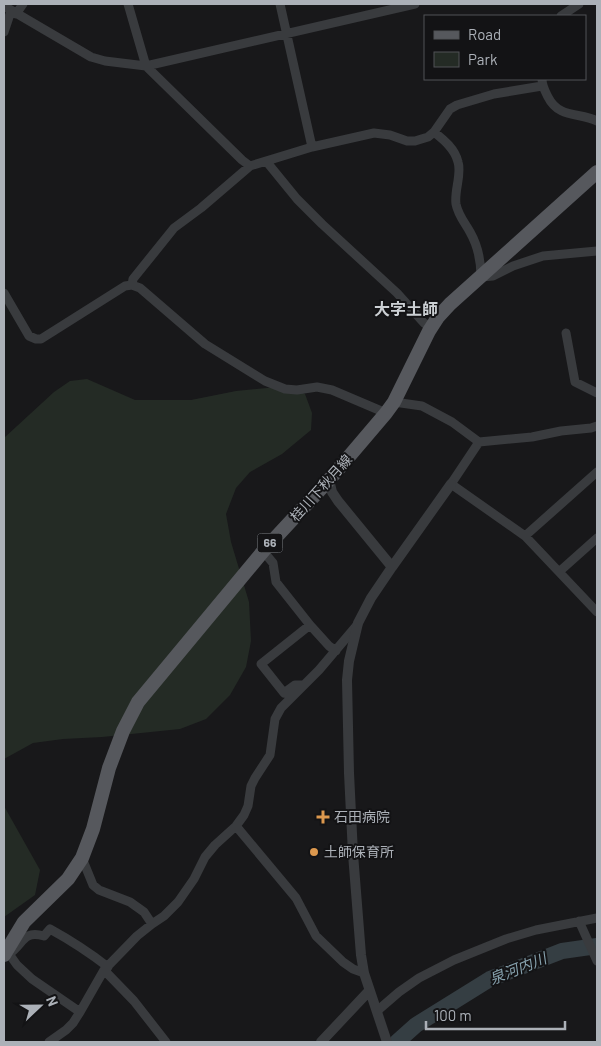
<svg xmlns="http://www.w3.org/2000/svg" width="601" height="1046" font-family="Barlow,'Noto Sans JP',sans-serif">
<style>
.green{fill:#242b25}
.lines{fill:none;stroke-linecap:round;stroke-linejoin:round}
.river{stroke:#353e43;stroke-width:16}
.minor{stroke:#393b3e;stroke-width:9}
.tertiary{stroke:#393b3e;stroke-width:10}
.primary{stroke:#56585d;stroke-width:14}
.poi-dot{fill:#dc984e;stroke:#131315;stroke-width:2}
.labels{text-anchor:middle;stroke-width:4;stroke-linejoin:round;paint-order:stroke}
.shield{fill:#131315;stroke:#7e8287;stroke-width:1}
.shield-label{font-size:12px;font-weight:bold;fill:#acb1b8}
.street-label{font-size:14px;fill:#acb1b8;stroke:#131315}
.poi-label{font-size:14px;fill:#acb1b8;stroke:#131315;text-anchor:start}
.water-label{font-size:15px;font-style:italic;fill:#87a2ae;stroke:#131315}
.quarter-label{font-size:16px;font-weight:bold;fill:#ccd0d4;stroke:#131315}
</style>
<rect width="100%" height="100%" fill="#18181a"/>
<path class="green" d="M87,379L135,400H191L236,391L287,386L305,394L312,413L311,430L282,454L250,472L236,488L226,514L231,542L249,602L251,641L246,667L230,695L206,719L180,729L102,737L63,739L33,743L4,759V438L54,392L70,381Z
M4,806L40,870L35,895L4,917Z"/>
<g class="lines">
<path class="river" d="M397,1042L416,1025L490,979L562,951L597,946"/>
<path class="minor" d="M128,4L146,66L242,160L250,166
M280,4L312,147
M4,6L91,57L105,61L146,66L415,4
M16,14L23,4
M561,16L579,4
M4,32L11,11
M542,79C542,86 545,91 548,97C559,119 580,112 597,121
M434,132C444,140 455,149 458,162C462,174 454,191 456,204C458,215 465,223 470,232C478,246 481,262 481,277L493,276L513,266L543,256L597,251
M266,161L297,199L322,224L397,293L424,323L431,327
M132,285L133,279L174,228L201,208L250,166L312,147L374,133L390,135L407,141H415L428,137L434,132L450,109L457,105L494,94L542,86
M4,293L29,336L36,339H41L125,286L132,285L140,288L205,344L265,381L285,389L297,390L317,387L332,390L386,413
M566,333L575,382L597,393
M394,402L422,406L452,422L479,442L532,437L561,431L591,428L597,426
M479,442L451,484L525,536L597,612
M525,536L597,472
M263,551L273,563L276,582L310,625
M560,571L597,538
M304,685H295L284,693L261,664L310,625L329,646L336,651
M236,826L296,898L316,936L343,962L353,969L364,973
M82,858L93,885L99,890L130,902L144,912L152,924
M579,921L597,961
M7,951L17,965L32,979L80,1012
M9,954C24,944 22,930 44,936L50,929C70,940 90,953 108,967
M104,970L134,1001L166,1042
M377,1011L399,992L419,978L454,960L506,939L536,930L597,918
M49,1042L66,1030L73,1023L80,1012L104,970L137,936L152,924L164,916L178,902L194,879L205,857L215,845L236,826L244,815L248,806L251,786L255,778L270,755L275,719L281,708L319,670L358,624"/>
<path class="tertiary" d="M329,480L332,492L338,501L392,567
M321,1042L369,991
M387,1042L364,973L361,955L353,854L349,773L347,680L349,661L358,623L371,598L392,567L451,484"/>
<path class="primary" d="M4,955L24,922L68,879L82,858L93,829L109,768L123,731L138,702L265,549L329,480L386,413L394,402L429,331L438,317L450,304L597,172"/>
</g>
<g class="poi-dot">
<path d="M320.5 809.5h5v5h5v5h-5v5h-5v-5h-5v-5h5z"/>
<circle cx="314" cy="852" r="5"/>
</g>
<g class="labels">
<rect class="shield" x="257.5" y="533.5" width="25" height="19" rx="4"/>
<g class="shield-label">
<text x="270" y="547">66</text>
</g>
<g class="street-label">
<text transform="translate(321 488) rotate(-48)" y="5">桂川下秋月線</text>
</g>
<g class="poi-label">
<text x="334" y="822">石田病院</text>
<text x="324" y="857">土師保育所</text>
</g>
<g class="water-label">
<text transform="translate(518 969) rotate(-22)" y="5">泉河内川</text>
</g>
<g class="quarter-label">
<text x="406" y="315">大字土師</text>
</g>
</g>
<rect width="601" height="1046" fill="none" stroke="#acb1b8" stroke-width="10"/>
<rect x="424" y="15" width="162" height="65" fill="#131315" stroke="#505256"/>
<rect x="434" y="31" width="25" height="8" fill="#56585d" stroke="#505256"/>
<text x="468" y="40" font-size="15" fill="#acb1b8">Road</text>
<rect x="434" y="52" width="25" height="15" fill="#242b25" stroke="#505256"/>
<text x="468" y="65" font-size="15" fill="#acb1b8">Park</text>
<g transform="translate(40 1006) rotate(68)" stroke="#131315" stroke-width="4" paint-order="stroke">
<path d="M0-4L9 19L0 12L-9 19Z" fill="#acb1b8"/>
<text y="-8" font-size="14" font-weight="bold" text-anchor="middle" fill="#acb1b8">N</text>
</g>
<path d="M426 1021v8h139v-8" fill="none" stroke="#acb1b8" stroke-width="2.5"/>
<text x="434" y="1021" font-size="15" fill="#acb1b8" stroke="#131315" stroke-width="4" paint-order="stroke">100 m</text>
</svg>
